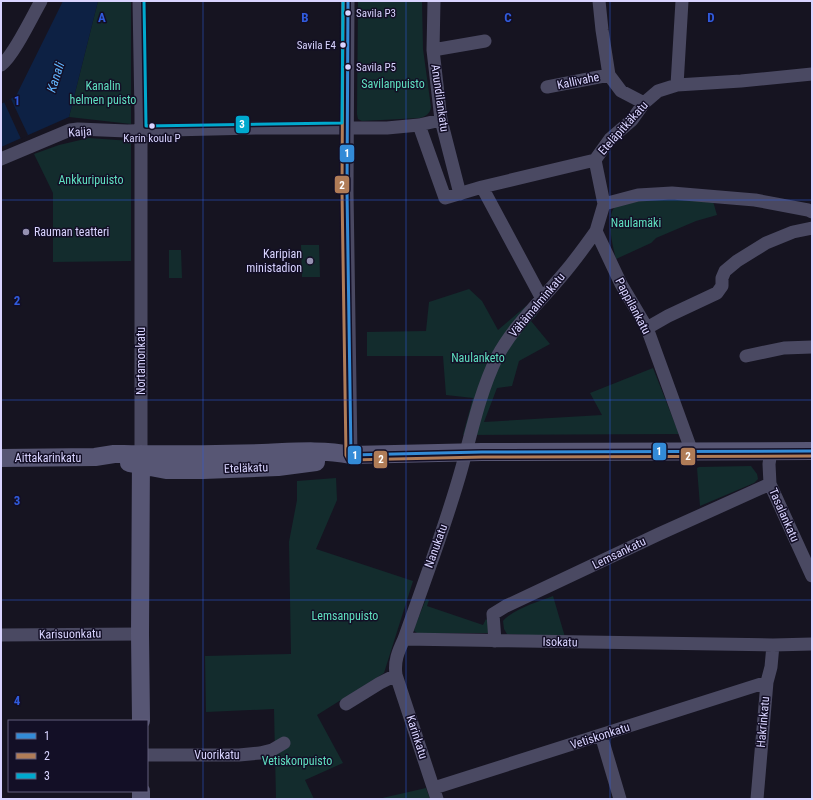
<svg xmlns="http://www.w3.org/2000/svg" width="813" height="800" font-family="'Roboto Condensed',sans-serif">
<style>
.green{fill:#132c2d}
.water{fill:#0d2144}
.pier{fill:#161421}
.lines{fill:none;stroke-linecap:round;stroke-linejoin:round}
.street{stroke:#4a4962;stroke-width:13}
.secondary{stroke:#575674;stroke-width:18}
.bus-1-casing{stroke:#130f26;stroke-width:6}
.bus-2-casing{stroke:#130f26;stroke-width:6}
.bus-3-casing{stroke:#130f26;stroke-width:6}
.bus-1{stroke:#338bd7;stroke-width:3}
.bus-2{stroke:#b07c57;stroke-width:3}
.bus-3{stroke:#00a9ce;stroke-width:3}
.grid{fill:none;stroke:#305bdc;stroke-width:1;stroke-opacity:0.55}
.bus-dot{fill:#d9d4ff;stroke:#130f26;stroke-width:1.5}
.poi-dot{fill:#9591b1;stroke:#130f26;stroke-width:1.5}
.labels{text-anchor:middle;stroke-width:3;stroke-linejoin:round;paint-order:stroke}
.bus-label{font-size:11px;fill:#d9d4ff;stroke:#130f26;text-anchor:start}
.street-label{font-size:12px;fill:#d9d4ff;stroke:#130f26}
.park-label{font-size:12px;fill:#5fe0c0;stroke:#130f26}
.poi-label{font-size:12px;fill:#d9d4ff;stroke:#130f26;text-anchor:start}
.water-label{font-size:13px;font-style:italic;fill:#62b6ff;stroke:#130f26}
.grid-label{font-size:13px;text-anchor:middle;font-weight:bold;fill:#305bdc;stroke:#130f26;stroke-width:3;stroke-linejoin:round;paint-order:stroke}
.line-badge{stroke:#130f26;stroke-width:1.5}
.badge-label{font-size:11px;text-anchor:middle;font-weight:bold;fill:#fff}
</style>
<rect width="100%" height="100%" fill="#161421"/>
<path class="green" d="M98,1H131V124L69,117Z
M358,1H422L423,49L431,107C430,114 426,116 420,118L362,121L358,119L357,114Z
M89,138L131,141V261L53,262V193L34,154L59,145Z
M712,198L717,215L696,221L656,238L651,243L616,259C613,247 605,217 615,207C618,205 623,203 626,201Z
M301,245H319L320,277H302Z
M169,250H181L182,278H169Z
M469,289L482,301L498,330L526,306L537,315L531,321L550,344L519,361L512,386L497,388L484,422L602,415L590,393L653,368L679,434L463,435L473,398L446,395L443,356H367V332L426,331L429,302Z
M751,466L757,474L758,479L754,483L700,506L697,468L699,467Z
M336,478L337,500L316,549L413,581L384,673L317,715L343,763L305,780L314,799H276L274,709L206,712L205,656L291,654L289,542L297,500V481Z
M553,596L565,637L507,634L504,629L503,621C513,609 538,602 553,596Z
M426,599L429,600L427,606L483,625L486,619L489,622L488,633H417L414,631L415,626Z
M426,788L430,799H378Z"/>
<path class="water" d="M63,1H98L69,117L1,147V104L16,96Z"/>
<path class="pier" d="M11,99L28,135L21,139L4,102Z"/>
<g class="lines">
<path class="street" d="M139,1L141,114V454
M348,1L347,191L351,455
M434,1L433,50L441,120L460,194
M599,1L602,30L609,75L621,91L644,103
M433,50L485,41
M1,65C13,57 33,15 41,1
M677,85L682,1
M547,87L609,75
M419,125L445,198L482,187L541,297
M1,159L70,130L78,129L127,131L258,128H387L419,125L441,120
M595,160L604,204L596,231L621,284L647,328L692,452
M482,187L595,160L610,139L632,120L644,103L658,91L677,85L741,81L812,74
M604,204L638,195L672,193L755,200L808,210L812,212
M647,328L668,316L717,293L722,286V278L725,271L737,261L766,243L793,232L812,228
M746,356L784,348L812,347
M771,451L769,464L770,484L812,576
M1,635L140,634
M404,639C424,582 446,525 462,467C472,430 480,392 497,357C514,325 542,300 565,272C576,259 586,245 596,231
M495,641L493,614L506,606L659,534L770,484
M396,675L437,799
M346,704L380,683L396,675C394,661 398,652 404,639L773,645L812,644
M601,735L620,799
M147,755H239L260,753L272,750L284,743
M434,788L767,682
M757,799L767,682L771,667L773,645"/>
<path class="secondary" d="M1,458L95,457L114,454H124C170,455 216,454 262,453C291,452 322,449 351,455L482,452L812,451
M129,463L166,470H203L278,467L316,462
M141,721L140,634L141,454
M141,791V799"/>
<defs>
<path id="bus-1" d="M348,1L347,191L351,455L482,452L812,451"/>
<path id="bus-2" d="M343,1L342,191L346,455L348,459L351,460L482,457L812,456"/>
<path id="bus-3" d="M144,1L146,126L342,123L343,1"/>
</defs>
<use href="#bus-1" class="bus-1-casing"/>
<use href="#bus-2" class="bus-2-casing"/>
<use href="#bus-3" class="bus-3-casing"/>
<use href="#bus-1" class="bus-1"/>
<use href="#bus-2" class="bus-2"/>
<use href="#bus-3" class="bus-3"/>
</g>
<path class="grid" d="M203,1V799M406,1V799M610,1V799M1,200H812M1,400H812M1,600H812"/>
<g class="bus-dot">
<circle cx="348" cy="13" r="3.5"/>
<circle cx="343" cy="45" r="3.5"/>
<circle cx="348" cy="67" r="3.5"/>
<circle cx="152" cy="126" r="3.5"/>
</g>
<g class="poi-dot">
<circle cx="26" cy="232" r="4"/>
<circle cx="310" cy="261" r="4"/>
</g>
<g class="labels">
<g class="bus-label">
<text x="356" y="17">Savila P3</text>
<text x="336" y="49" text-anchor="end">Savila E4</text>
<text x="356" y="71">Savila P5</text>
<text x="152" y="142" text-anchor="middle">Karin koulu P</text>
</g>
<g class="street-label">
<text transform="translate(578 81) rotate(-12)" y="4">Kallivahe</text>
<text transform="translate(440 98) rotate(82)" y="4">Anundilankatu</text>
<text transform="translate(623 128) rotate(-48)" y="4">Eteläpitkäkatu</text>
<text transform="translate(80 132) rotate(-4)" y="4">Kaija</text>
<text transform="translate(537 305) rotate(-50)" y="4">Vähämalminkatu</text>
<text transform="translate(633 306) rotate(62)" y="4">Pappilankatu</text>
<text transform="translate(141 361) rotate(-90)" y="4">Nortamonkatu</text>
<text x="48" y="462">Aittakarinkatu</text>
<text transform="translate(246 468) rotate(-2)" y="4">Eteläkatu</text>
<text transform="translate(784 515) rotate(66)" y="4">Tasalankatu</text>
<text transform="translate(436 546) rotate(-70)" y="4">Nanukatu</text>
<text transform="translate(619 553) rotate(-26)" y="4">Lemsankatu</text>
<text transform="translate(70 634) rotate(-1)" y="4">Karisuonkatu</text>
<text transform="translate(560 642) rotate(1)" y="4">Isokatu</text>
<text transform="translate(763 722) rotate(-85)" y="4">Hakrinkatu</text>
<text transform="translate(600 736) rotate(-18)" y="4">Vetiskonkatu</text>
<text transform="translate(417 737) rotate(72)" y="4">Karinkatu</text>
<text x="217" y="759">Vuorikatu</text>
</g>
<g class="park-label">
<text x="393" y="88">Savilanpuisto</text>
<text x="103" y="90">Kanalin<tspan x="103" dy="14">helmen puisto</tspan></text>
<text x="91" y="184">Ankkuripuisto</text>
<text x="636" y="227">Naulamäki</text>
<text x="478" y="362">Naulanketo</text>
<text x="345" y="620">Lemsanpuisto</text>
<text x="297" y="765">Vetiskonpuisto</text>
</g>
<g class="poi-label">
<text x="34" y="236">Rauman teatteri</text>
<text x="302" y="258" text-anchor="end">Karipian<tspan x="302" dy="14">ministadion</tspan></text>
</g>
<g class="water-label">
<text transform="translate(55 77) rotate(-72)" y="5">Kanali</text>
</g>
</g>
<g class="grid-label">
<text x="102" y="22">A</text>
<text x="305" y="22">B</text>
<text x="508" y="22">C</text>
<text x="711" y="22">D</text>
<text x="17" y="105">1</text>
<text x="17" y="305">2</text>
<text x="17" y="505">3</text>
<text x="17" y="705">4</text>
</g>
<g class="line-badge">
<rect x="235" y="115" width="15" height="19" rx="4" fill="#00a9ce"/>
<rect x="339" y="144" width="16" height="19" rx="4" fill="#338bd7"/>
<rect x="334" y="175" width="16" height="19" rx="4" fill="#b07c57"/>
<rect x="652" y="442" width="15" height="19" rx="4" fill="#338bd7"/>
<rect x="347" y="445" width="15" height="20" rx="4" fill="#338bd7"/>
<rect x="680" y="447" width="16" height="19" rx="4" fill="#b07c57"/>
<rect x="373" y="450" width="15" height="19" rx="4" fill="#b07c57"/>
</g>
<g class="badge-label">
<text x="242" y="128">3</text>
<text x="347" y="157">1</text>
<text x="342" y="189">2</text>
<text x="659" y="455">1</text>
<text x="355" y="459">1</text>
<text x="688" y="460">2</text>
<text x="381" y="463">2</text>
</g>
<rect width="813" height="800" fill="none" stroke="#d9d4ff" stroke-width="4"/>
<rect x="8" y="720" width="140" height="72" fill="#130f26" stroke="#625e7d"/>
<rect x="16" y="733" width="20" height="6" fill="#338bd7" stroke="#625e7d"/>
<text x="44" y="740" font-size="12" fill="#d9d4ff">1</text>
<rect x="16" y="753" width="20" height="6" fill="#b07c57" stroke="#625e7d"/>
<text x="44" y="760" font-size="12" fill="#d9d4ff">2</text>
<rect x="16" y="773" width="20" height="6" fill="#00a9ce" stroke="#625e7d"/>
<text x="44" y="780" font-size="12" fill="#d9d4ff">3</text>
</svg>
